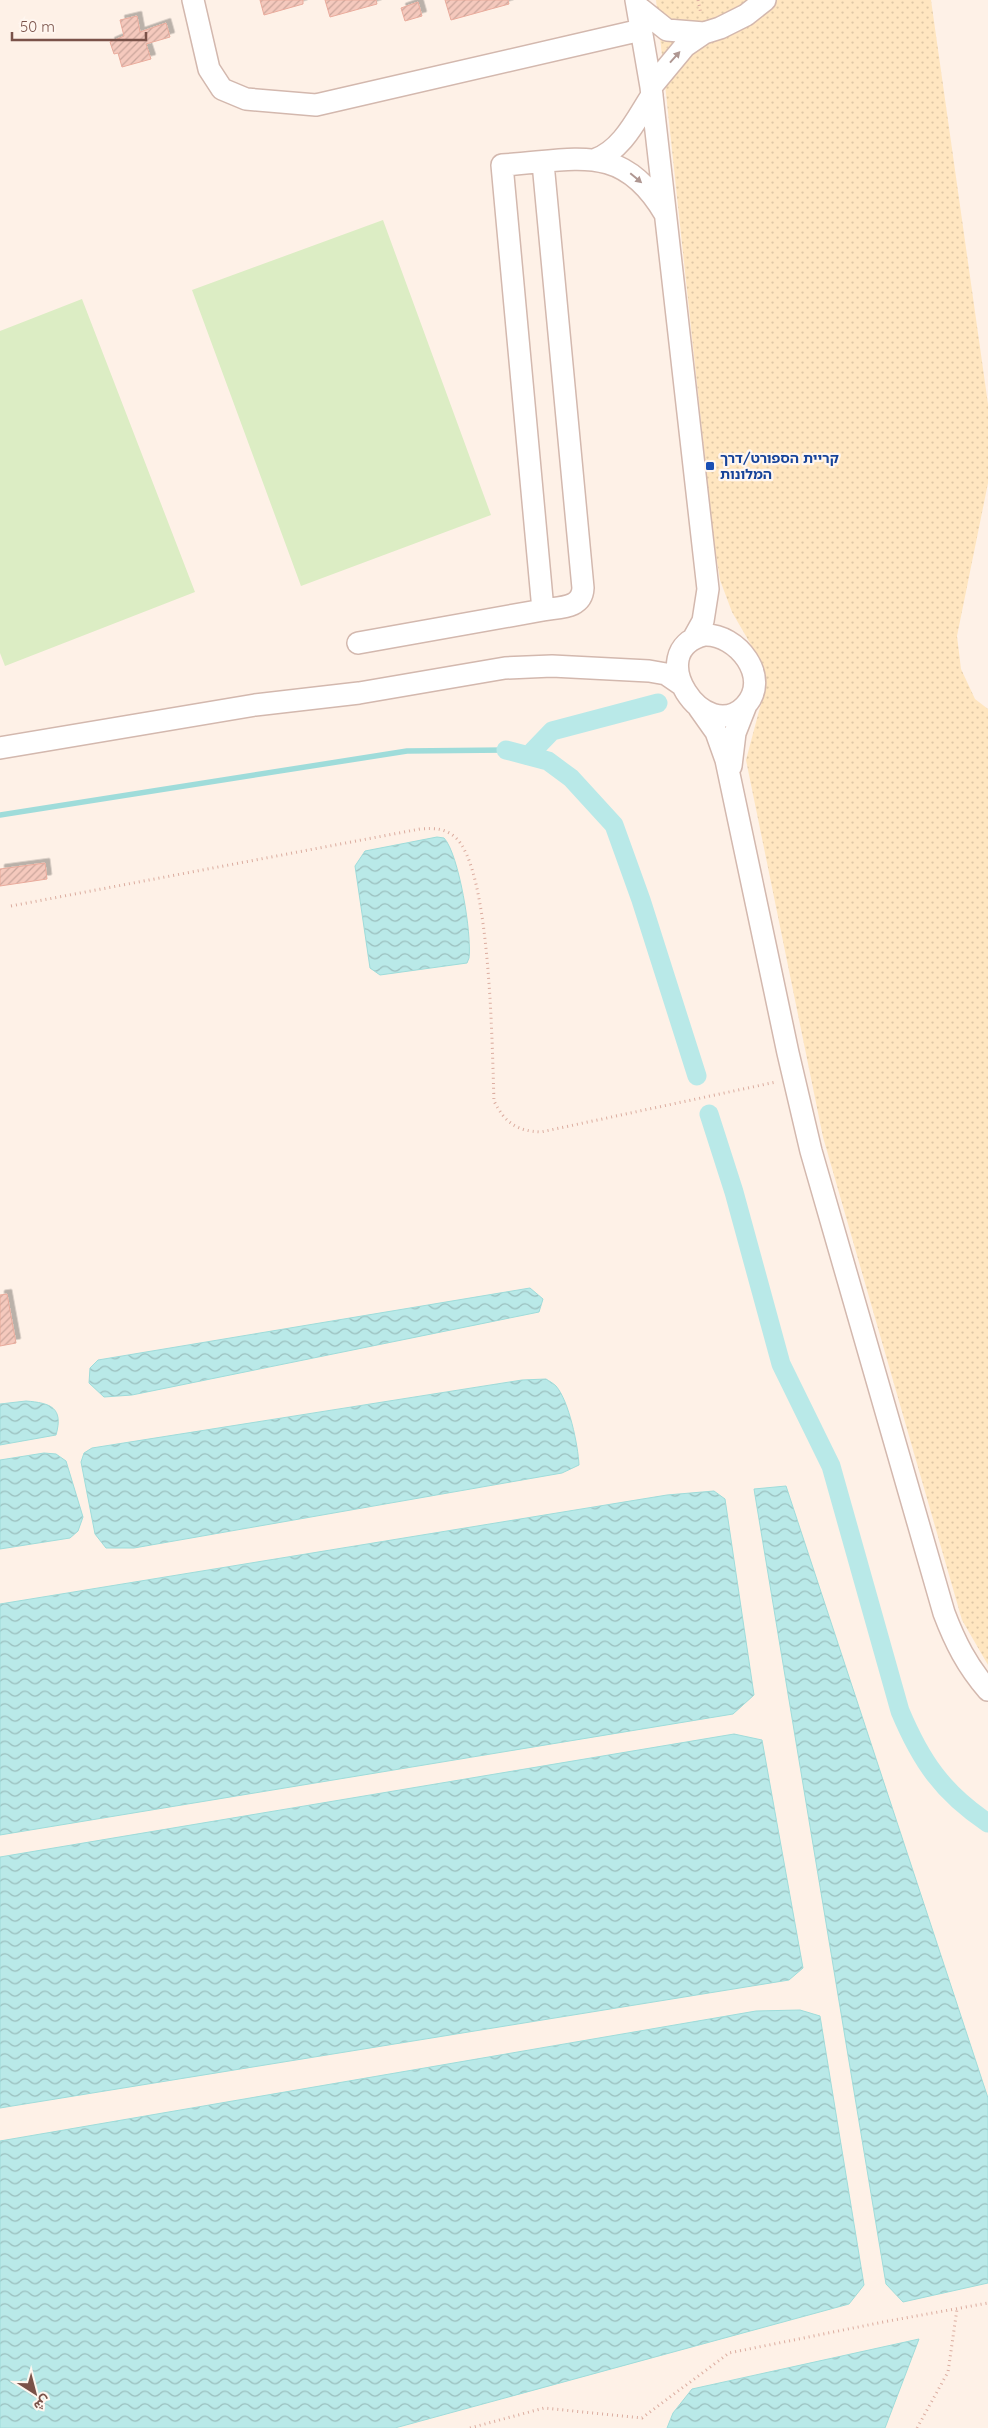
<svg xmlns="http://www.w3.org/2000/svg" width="988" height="2428" font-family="Quicksand,Vazirmatn,'Noto Sans Hebrew',sans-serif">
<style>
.sand{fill:url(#sand-dots)}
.pitch{fill:#dcedc4}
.water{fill:url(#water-waves);stroke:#9fdcda}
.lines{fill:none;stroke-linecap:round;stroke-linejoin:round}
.stream{stroke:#9fdcda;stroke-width:5.5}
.canal{stroke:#b9e9e8;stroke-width:19}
.building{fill:url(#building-hatch);stroke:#e9ab9c;filter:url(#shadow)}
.minor-casing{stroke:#d3b8ae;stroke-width:24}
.path{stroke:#dbac9f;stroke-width:3;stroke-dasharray:1 4;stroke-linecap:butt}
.minor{stroke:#fff;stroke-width:21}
.oneway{fill:#af9792}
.transit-dot{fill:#1a4fb4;stroke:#fff6ef;stroke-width:2}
.labels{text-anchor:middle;stroke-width:4.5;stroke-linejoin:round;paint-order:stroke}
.transit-label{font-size:14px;font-weight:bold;fill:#164399;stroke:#fff6ef;text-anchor:start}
</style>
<defs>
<pattern id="sand-dots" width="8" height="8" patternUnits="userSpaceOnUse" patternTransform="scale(1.25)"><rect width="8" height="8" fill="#ffe6c0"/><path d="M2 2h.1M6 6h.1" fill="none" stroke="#dec7a6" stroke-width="1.8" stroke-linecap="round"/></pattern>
<pattern id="water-waves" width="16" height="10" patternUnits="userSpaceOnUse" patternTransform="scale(1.25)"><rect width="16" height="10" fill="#b9e9e8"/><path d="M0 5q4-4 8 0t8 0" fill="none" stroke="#9bbfbe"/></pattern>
<pattern id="building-hatch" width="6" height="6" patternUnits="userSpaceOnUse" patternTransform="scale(1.25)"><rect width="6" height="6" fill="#f5c9bd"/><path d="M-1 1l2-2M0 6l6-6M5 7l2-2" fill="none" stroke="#cba69c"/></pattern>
<filter id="shadow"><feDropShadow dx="4.5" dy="-4.5" stdDeviation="0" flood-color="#0004"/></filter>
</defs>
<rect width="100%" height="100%" fill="#fef1e7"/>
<path class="sand" d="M656,0H931L988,404V483L957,636L961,669L975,699L988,709V1665L962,1620L823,1137L746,760L763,696L764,675L754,650L732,612L720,580L714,543Z"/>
<path class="pitch" d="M383,220L491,515L301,586L192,290Z
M82,299L195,592L5,666L0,653V331Z"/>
<path class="water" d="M437,837L444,838C459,854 472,935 469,958L467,963L380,975L370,968L355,866L365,851Z
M530,1288L543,1299L539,1312L132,1395L104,1397L89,1383L90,1368L98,1360Z
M546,1379C549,1381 553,1383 556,1386C569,1401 578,1445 579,1465L562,1473L134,1548H106L95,1534L81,1462L84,1453L92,1448L522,1380Z
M26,1401C50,1403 64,1407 56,1435L0,1445V1404Z
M44,1453L56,1454L66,1461L83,1517L78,1531L70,1538L0,1549V1460Z
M786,1486L988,2098V2283L903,2302L886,2284L754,1489Z
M714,1491L725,1499L754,1695L733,1714L0,1835V1604L667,1495Z
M734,1734L762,1740L803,1968L789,1980L0,2108V1857Z
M800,2010L820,2016L864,2285L849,2304L395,2428H0V2141L756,2011Z
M919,2339L885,2428H667L673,2413L692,2389Z"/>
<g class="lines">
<path class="stream" d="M0,815L407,751L506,750"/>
<path class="canal" d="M506,750L548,761L571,778L614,825L641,900L697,1076
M528,756L552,731L658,703
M709,1114L734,1192L781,1364L831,1466L900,1711C921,1761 942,1792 988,1823"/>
</g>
<path class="building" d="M260,0H303V4L264,15Z
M325,0H376L377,4L330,17Z
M445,0H508L509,4L451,20Z
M418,2L422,16L405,21L401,8Z
M137,16L140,32L166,23L170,37L146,44L151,59L122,67L118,53L114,54L110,42L124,36L120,20Z
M45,863L47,879L0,886V869Z
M7,1294L16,1343L0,1346V1295Z"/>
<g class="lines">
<defs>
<path id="minor" d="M193,0L209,69L222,89L246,99L316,105L641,30
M636,0L651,87L708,589L703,621L693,639
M637,6L667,30L704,33
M651,87L685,46L704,33L720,28L746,15L765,0
M594,160C622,151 637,118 652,95
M543,610C559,607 582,609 583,588L543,163
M704,635C737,633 772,678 745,706C705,747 641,651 704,635Z
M358,643L543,610L502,165C574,161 622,140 665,214
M699,708L716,732L726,760L788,1053L811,1151L944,1613C955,1642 967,1666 988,1690
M0,748L255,705L359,693L505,668L552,666L649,671L666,674L682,685
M731,766L735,733L746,705"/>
</defs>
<use href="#minor" class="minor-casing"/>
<path class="path" d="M698,0L701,14
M11,906L420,829C435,828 444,828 455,837C491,868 492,1050 494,1101C505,1123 517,1131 541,1132L776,1082
M470,2428L544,2408L642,2418L729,2353L883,2322L988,2303
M917,2428L948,2372L957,2309"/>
<use href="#minor" class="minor"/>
</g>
<defs><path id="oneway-solid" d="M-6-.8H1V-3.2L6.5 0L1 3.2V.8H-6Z" transform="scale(1.25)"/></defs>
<g class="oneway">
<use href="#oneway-solid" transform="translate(675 57) rotate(-48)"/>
<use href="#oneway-solid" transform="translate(636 178) rotate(40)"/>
</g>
<rect class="transit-dot" x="705" y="461" width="10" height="10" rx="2.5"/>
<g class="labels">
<g class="transit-label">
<text x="720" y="463">קריית הספורט/דרך<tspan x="720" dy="16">המלונות</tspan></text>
</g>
</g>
<g transform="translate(35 2393) rotate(144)" stroke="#fff6ef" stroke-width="4" paint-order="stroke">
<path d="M0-4L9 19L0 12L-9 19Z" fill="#7a5249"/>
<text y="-8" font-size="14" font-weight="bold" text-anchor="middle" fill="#7a5249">ش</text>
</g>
<path d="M12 32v8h134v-8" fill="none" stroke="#7a5249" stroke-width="2.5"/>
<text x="20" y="32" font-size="15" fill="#7a5249" stroke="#fff6ef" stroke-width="4" paint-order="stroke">50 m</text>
</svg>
